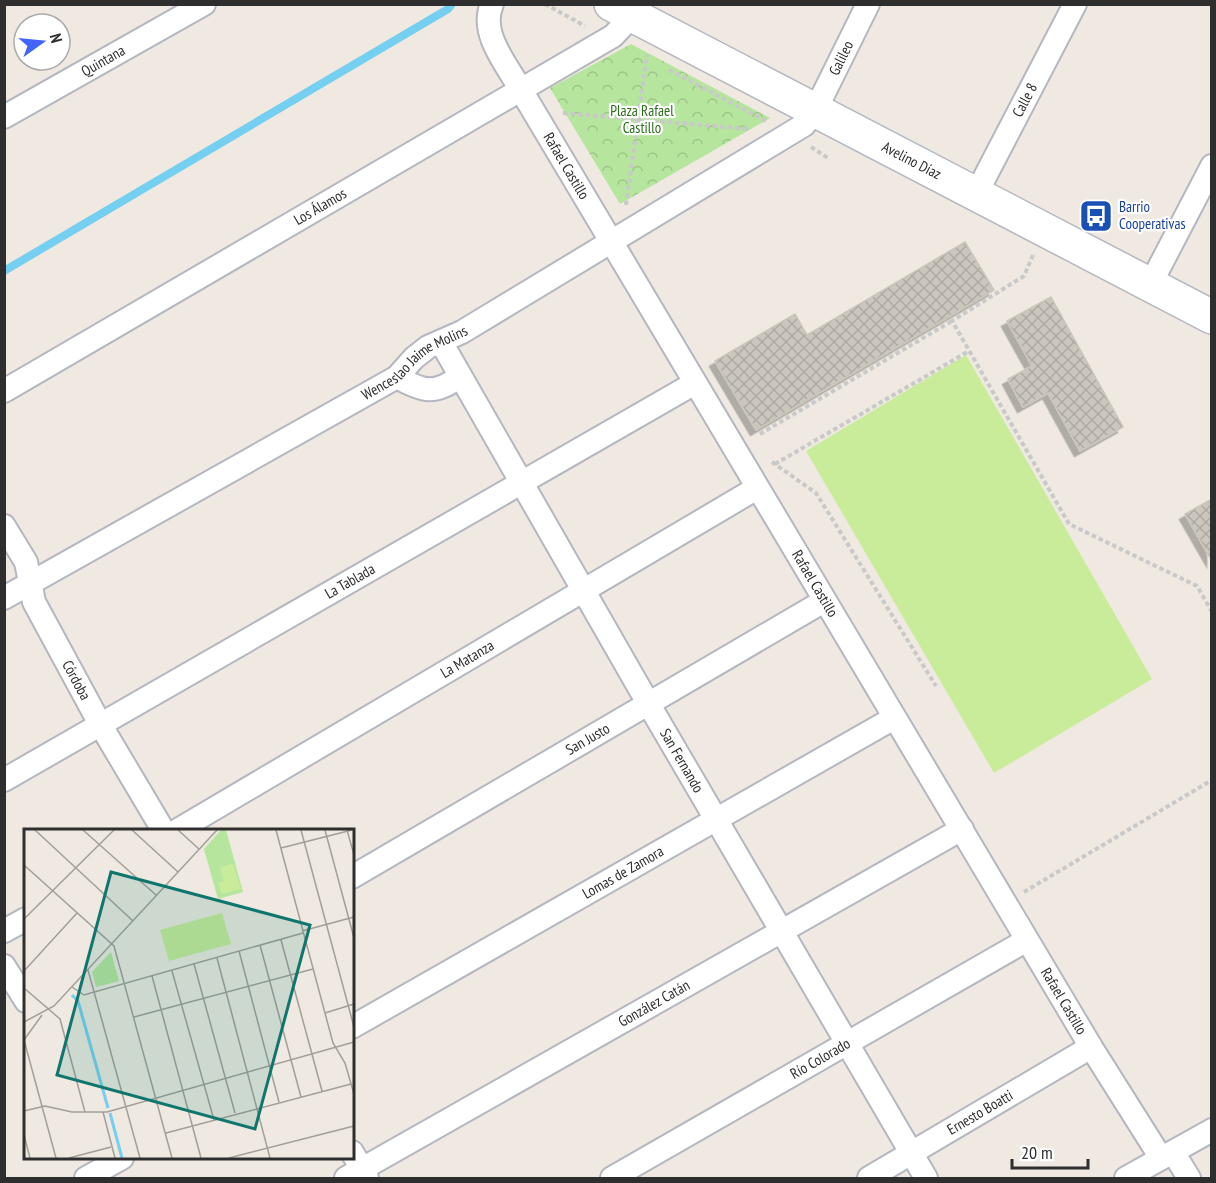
<svg xmlns="http://www.w3.org/2000/svg" width="1216" height="1183" font-family="'PT Sans Narrow',sans-serif">
<style>
.park{fill:url(#park-crowns)}
.pitch{fill:#c9ec9a}
.lines{fill:none;stroke-linecap:round;stroke-linejoin:round}
.stream{stroke:#75cff0;stroke-width:8}
.building{fill:url(#building-cross-hatch);stroke:#cbc5ba;stroke-width:1.5;filter:url(#shadow)}
.street-casing{stroke:#b4b7c1;stroke-width:26}
.secondary-casing{stroke:#b4b7c1;stroke-width:36}
.path{stroke:#c9c9c9;stroke-width:4;stroke-dasharray:4.5 3;stroke-linecap:butt}
.street{stroke:#fff;stroke-width:22}
.secondary{stroke:#fff;stroke-width:33}
.labels{text-anchor:middle;stroke-width:4.5;stroke-linejoin:round;paint-order:stroke}
.street-label{font-size:15px;fill:#2e2e2e;stroke:#fff}
.park-label{font-size:15px;fill:#2c6e1b;stroke:#fff}
.transit-label{font-size:15px;fill:#164399;stroke:#fff;text-anchor:start}
.inset-river{fill:none;stroke:#75cff0;stroke-width:3}
.inset-road{fill:none;stroke:#a29e99;stroke-width:1.5}
.view{fill:#0f766e;fill-opacity:0.15;stroke:#0f766e;stroke-width:3}
.inset-edge{fill:none;stroke:#2e2e2e;stroke-width:3}
</style>
<defs>
<pattern id="park-crowns" width="20" height="18" patternUnits="userSpaceOnUse" patternTransform="scale(1.5)"><rect width="20" height="18" fill="#b6e59e"/><path d="M2 6a3 3 0 1 1 6 0M12 15a3 3 0 1 1 6 0" fill="none" stroke="#9dc588"/></pattern>
<pattern id="building-cross-hatch" width="8" height="8" patternUnits="userSpaceOnUse" patternTransform="scale(1.5)"><rect width="8" height="8" fill="#cbc7bf"/><path d="M0 0l8 8M0 8l8-8" fill="none" stroke="#afaba4"/></pattern>
<filter id="shadow"><feDropShadow dx="-5.5" dy="5.5" stdDeviation="0" flood-color="#0004"/></filter>
</defs>
<rect width="100%" height="100%" fill="#efe9e1"/>
<path class="park" d="M631,44L770,118L620,204L550,88Z"/>
<path class="pitch" d="M966,355L1152,679L994,773L806,451Z"/>
<g class="lines">
<path class="stream" d="M4,271L448,9L452,4"/>
</g>
<path class="building" d="M965,242L994,290L756,430L715,361L795,314L807,335Z
M1051,297L1123,427L1080,451L1048,393L1023,407L1008,379L1032,366L1007,321Z
M1212,499V561L1185,514Z"/>
<g class="lines">
<defs>
<g id="street">
<path id="s1" d="M492,4C479,33 507,65 521,90L1091,1047L1161,1158"/>
<path id="s2" d="M4,117L204,4"/>
<path id="s3" d="M976,194L1075,4"/>
<path d="M1150,285L1212,166"/>
<path id="s4" d="M441,342L648,703L926,1178"/>
<path d="M397,377C423,392 436,395 460,376"/>
<path id="s5" d="M4,391L613,36L632,16"/>
<path id="s6" d="M4,526L26,562L34,602L100,724L163,830"/>
<path id="s7" d="M4,598L397,377L414,358L428,347L462,332L804,125L815,111L868,4"/>
<path id="s8" d="M4,780L695,383"/>
<path id="s9" d="M178,830L757,488"/>
<path id="s10" d="M352,877L824,601"/>
<path d="M4,931L26,919"/>
<path d="M4,966L26,1001"/>
<path id="s11" d="M352,1027L894,718"/>
<path d="M352,1152L367,1178"/>
<path d="M1173,1152L1189,1178"/>
<path d="M86,1178L122,1158"/>
<path id="s12" d="M346,1178L962,829"/>
<path id="s13" d="M612,1178L1027,940"/>
<path id="s14" d="M869,1178L1091,1047"/>
<path d="M1126,1178L1212,1130"/>
</g>
<g id="secondary">
<path id="s15" d="M611,4L1212,317"/>
</g>
</defs>
<use href="#street" class="street-casing"/>
<use href="#secondary" class="secondary-casing"/>
<path class="path" d="M545,4L585,26
M669,70L766,121
M563,113L749,129
M811,147L828,158
M626,205L647,55
M1033,255L1024,276L952,321L1069,524L1197,586L1212,612
M760,434L952,321
M772,462L816,493L936,686
M775,464L969,351
M1024,892L1212,780"/>
<use href="#street" class="street"/>
<use href="#secondary" class="secondary"/>
</g>
<defs>
<symbol id="bus-square" viewBox="-11 -11 22 22"><rect x="-9" y="-9" width="18" height="18" rx="4" fill="#1a4fb4" stroke="#fff"/><path d="M-5-6H5V4H4V6H2V4H-2V6H-4V4H-5ZM-3.5-4V0h7V-4ZM-3.5 1.2v1.5H-2V1.2ZM2 1.2v1.5H3.5V1.2Z" fill="#fff"/></symbol>
</defs>
<g fill-rule="evenodd">
<use href="#bus-square" x="1077" y="197" width="38" height="38"/>
</g>
<g class="labels">
<g class="street-label">
<text dy="5" stroke="none"><textPath href="#s7" startOffset="1008">Galileo</textPath></text>
<text dy="5" stroke="none"><textPath href="#s2" startOffset="114">Quintana</textPath></text>
<text dy="5" stroke="none"><textPath href="#s3" startOffset="106">Calle 8</textPath></text>
<text dy="5" stroke="none"><textPath href="#s15" startOffset="339">Avelino Díaz</textPath></text>
<text dy="5" stroke="none"><textPath href="#s1" startOffset="183">Rafael Castillo</textPath></text>
<text dy="5" stroke="none"><textPath href="#s5" startOffset="366">Los Álamos</textPath></text>
<text dy="5" stroke="none"><textPath href="#s7" startOffset="474">Wenceslao Jaime Molins</textPath></text>
<text dy="5" stroke="none"><textPath href="#s8" startOffset="399">La Tablada</textPath></text>
<text dy="5" stroke="none"><textPath href="#s1" startOffset="669">Rafael Castillo</textPath></text>
<text dy="5" stroke="none"><textPath href="#s9" startOffset="336">La Matanza</textPath></text>
<text dy="5" stroke="none"><textPath href="#s6" startOffset="172">Córdoba</textPath></text>
<text dy="5" stroke="none"><textPath href="#s10" startOffset="273">San Justo</textPath></text>
<text dy="5" stroke="none"><textPath href="#s4" startOffset="483">San Fernando</textPath></text>
<text dy="5" stroke="none"><textPath href="#s11" startOffset="312">Lomas de Zamora</textPath></text>
<text dy="5" stroke="none"><textPath href="#s1" startOffset="1155">Rafael Castillo</textPath></text>
<text dy="5" stroke="none"><textPath href="#s12" startOffset="354">González Catán</textPath></text>
<text dy="5" stroke="none"><textPath href="#s13" startOffset="240">Río Colorado</textPath></text>
<text dy="5" stroke="none"><textPath href="#s14" startOffset="129">Ernesto Boatti</textPath></text>
</g>
<g class="park-label">
<text x="642" y="116">Plaza Rafael<tspan x="642" dy="17">Castillo</tspan></text>
</g>
<g class="transit-label">
<text x="1119" y="212">Barrio<tspan x="1119" dy="17">Cooperativas</tspan></text>
</g>
</g>
<g transform="translate(24 829)">
<rect width="330" height="330" fill="#efe9e1"/>
<path d="M197,1H202L219,63L194,70L180,20ZM87,123L95,152L72,158L68,143Z" fill="#b6e59e"/>
<path d="M209,35L217,60L198,65L194,54L200,52L196,38ZM198,84L207,115L145,132L136,101Z" fill="#c9ec9a"/>
<path class="inset-river" d="M48,166L54,172L84,279M86,284L98,329"/>
<path class="inset-road" d="M11,1L109,92M59,1L132,66M108,1L154,43M154,1L175,20M252,1L309,214L321,234L330,265M277,1L330,198M301,1L330,109M323,1L330,26M257,19L328,1M0,36L90,117L148,329M0,90L90,1M278,102L330,88M257,111L298,262M236,116L277,268M215,122L255,273M193,129L246,329M170,135L211,284M64,141L116,329M0,142L53,84M148,142L190,291M128,147L177,329M48,158L60,166L279,104M0,159L36,190L61,283M301,184L330,175M18,186L0,211L32,329M110,188L289,140M0,193L30,177L193,1M0,282L21,277L48,283H83L330,213M79,283L91,329M142,304L327,255M0,306L6,329M45,329L87,318M205,329L330,297"/>
<path class="view" d="M87,43L286,96L231,300L33,246Z"/>
<rect width="330" height="330" class="inset-edge"/>
</g>
<rect width="1216" height="1183" fill="none" stroke="#2e2e2e" stroke-width="12"/>
<g transform="translate(42 42) rotate(75)"><circle r="28" fill="#ffffff" stroke="#ababab" stroke-width="1.5"/>
<path d="M0-4.5L10 22L0 15L-10 22Z" fill="#4264fb"/>
<text y="-9" font-size="16" font-weight="bold" text-anchor="middle" fill="#2e2e2e">N</text>
</g>
<path d="M1012 1159v9h76v-9" fill="none" stroke="#2e2e2e" stroke-width="3"/>
<text x="1021" y="1159" font-size="18" fill="#2e2e2e" stroke="#ffffff" stroke-width="4.5" paint-order="stroke">20 m</text>
</svg>
